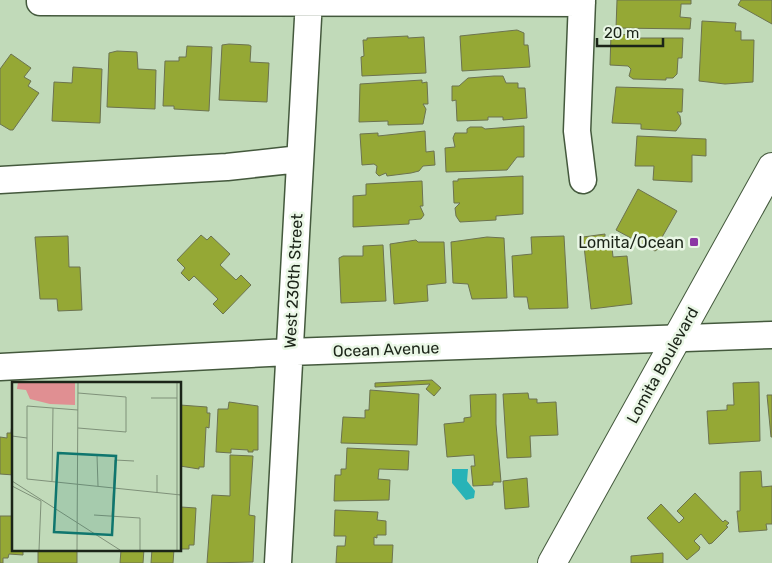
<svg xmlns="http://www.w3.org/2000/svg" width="772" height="563" font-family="Rubik,sans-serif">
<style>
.water{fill:#28b3b7}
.building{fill:#95a835;stroke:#6c7350}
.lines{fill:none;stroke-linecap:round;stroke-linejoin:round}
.minor-casing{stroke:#44593d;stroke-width:29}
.major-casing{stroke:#44593d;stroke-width:30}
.minor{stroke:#fff;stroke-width:26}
.major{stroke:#fff;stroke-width:28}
.poi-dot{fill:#8c37a4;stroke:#eaf7e6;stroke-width:2}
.labels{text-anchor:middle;stroke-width:5;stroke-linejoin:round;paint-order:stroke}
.poi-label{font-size:16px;fill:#1b2418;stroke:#eaf7e6;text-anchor:end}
.street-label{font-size:16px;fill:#1b2418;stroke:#eaf7e6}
.inset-road{fill:none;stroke:#7f9179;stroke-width:1}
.view{fill:#0f766e;fill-opacity:0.15;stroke:#0f766e;stroke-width:2.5}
.inset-edge{fill:none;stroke:#1b2418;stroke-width:2.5}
</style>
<rect width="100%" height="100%" fill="#c1dab9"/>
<path class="water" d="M452,469H468L467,481L475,491L474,498L466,500L452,483Z"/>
<path class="building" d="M617,0H691V4H681V6L680,17L691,18L690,29L616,28Z
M741,0H772V24L738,5Z
M702,21L736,23L735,31H741V40H754L753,82L725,84L699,81Z
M517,30L524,33V45H528L530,67L462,71L460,36Z
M611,34L635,35V38H683L682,58H678L677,74L673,78H666V80L633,79L629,76L631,69L628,66L610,65Z
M408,36V38L424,37L426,73L362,76L361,57L364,56L363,40H367V38Z
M229,44L249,45L251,46L250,62L269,63L267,102L219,100L222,45Z
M187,46L212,47L209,111L174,109V106H163L165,61H179V57H186Z
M117,51L137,52L138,69L156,70L155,109L107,107L109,53Z
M11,54L31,68L24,77L31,81L28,86L39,93L13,130H10L0,124V69Z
M73,67L102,69L100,123L52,121L54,82L72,83Z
M494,76H503L506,83H518V88H525L527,118L503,120V117H488V120L457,121L456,100L452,101V86H459L468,78Z
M422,80V83L427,82L428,104H423L426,109L423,124L388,125V121L359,122L360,84Z
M616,87L683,89L682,112H677L680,116L681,124L676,131L641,129V124L612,123Z
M524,126V157H517L507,170L446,172L445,148L455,147L453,138L455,133H467V129L470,127H482L485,129Z
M425,131L426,152L434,151L435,165L423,166L419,171L411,173L387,176L386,173L379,176L376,173L377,166L374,164L362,165L360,134L378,133V136Z
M637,136L706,139V156L692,155V182L653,180L654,166H635Z
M523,176V214L496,216V220L460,222L456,216L455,208L460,203H454L453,181H458V179Z
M422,181L423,206H420L424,215L421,219L409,220V224L353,227V196L366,195V184Z
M638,189L677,211L661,239L663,241L658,249L655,251L616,230Z
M605,234V238H611L613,257L627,256L632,304L591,309L583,237Z
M201,235L207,240L211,236L230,254L220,265L236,280L241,275L251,285L223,314L213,304L218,299L194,276L189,281L181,273L185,268L177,260Z
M68,236L69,267H80L82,310L58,311L57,299H40L35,237Z
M564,236L568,308L529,309L527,297H514L512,256L532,254L531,237Z
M487,237L504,238L507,298L472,299L468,284L453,283L451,242Z
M416,240L418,242H444L446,283L427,285L428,301L394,304L390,244Z
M383,245L386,301L341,303L339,258L343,256H363V246Z
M432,380L441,388L434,396L426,389L430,384L375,387V383Z
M759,382L760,441L709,444L707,411L727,410V405H734L733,383Z
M370,390L419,394L417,445L341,443L343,417L365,418V410H369Z
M528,393L529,399H537V403L556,402L558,435L530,436L531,457L507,458L503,394Z
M496,394V424L501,482H493V485L473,486L471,466H475L474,455L447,457L444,424L464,422V418L471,417L470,395Z
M767,395H772V437H771Z
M229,402L258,406V450H253V452H248V450L231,449V453L216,452L218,409H228Z
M180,405L207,407V413H210L209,428L206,427L204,467H199V469L180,466Z
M13,413L14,475L0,474V437L7,438V433H11Z
M347,448L409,451L408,470L379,469L378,479L390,480L389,500L334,501L335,475H341V469H346Z
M230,455L253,456L249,515L255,516L253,562L207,563L212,495L230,496Z
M761,471L762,487L772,486V524H766L767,530L739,532L737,511H740V472Z
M527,478L529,507L505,509L503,481Z
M695,493L723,522L725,520L729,523L726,526L728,527L712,543L709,544L701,534L694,541L700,547L699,550L687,560L647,518L661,504L679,523L684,518L677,511Z
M181,507L196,508L194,545H189V549H180Z
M335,510L378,512L377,520L386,521V535H377V538L374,537V545H393L392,563H336L337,546H345L346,536H334Z
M0,516H14V549H23V555L9,554L8,558H3V563H0Z
M38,549H77V563H38Z
M107,549H144L143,563H120L121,550Z
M152,549H174L173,563H151Z
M663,553V563H631V556Z"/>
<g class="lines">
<defs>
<path id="minor" d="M40,0V2L582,3
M582,0L577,131L583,180
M0,180L227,167L300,159
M0,367L289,352L772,335
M278,563L309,0"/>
<path id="major" d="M552,563L772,167"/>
</defs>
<use href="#minor" class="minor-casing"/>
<use href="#major" class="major-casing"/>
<use href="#minor" class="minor"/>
<use href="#major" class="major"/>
</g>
<rect class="poi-dot" x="689" y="237" width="10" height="10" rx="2.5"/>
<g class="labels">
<g class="poi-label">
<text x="684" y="248">Lomita/Ocean</text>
</g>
<g class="street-label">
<text transform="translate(293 281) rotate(-87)" y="6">West 230th Street</text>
<text transform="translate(386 349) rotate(-2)" y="6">Ocean Avenue</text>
<text transform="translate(662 365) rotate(-61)" y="6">Lomita Boulevard</text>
</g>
</g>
<g transform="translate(12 382)">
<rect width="169" height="169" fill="#c1dab9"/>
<path d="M6,0H63V23L38,22L18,17L14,8L5,7Z" fill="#e08f92"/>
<path class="inset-road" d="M139,16H165M66,28L15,24V97L169,113M66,46L114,50V15L66,11M0,54L15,56M85,73L86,104M145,93V111M0,99L108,168M40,99L41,26M0,104L29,119M82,133L128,136V168M100,134L103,78L122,79M27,168L29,119M65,168L66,0M165,168V0"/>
<path class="view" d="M46,71L104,74L100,153L42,150Z"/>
<rect width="169" height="169" class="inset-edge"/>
</g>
<path d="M597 38v8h66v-8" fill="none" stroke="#1b2418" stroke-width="2.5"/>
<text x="604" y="38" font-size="15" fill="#1b2418" stroke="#eaf7e6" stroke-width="4" paint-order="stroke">20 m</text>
</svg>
